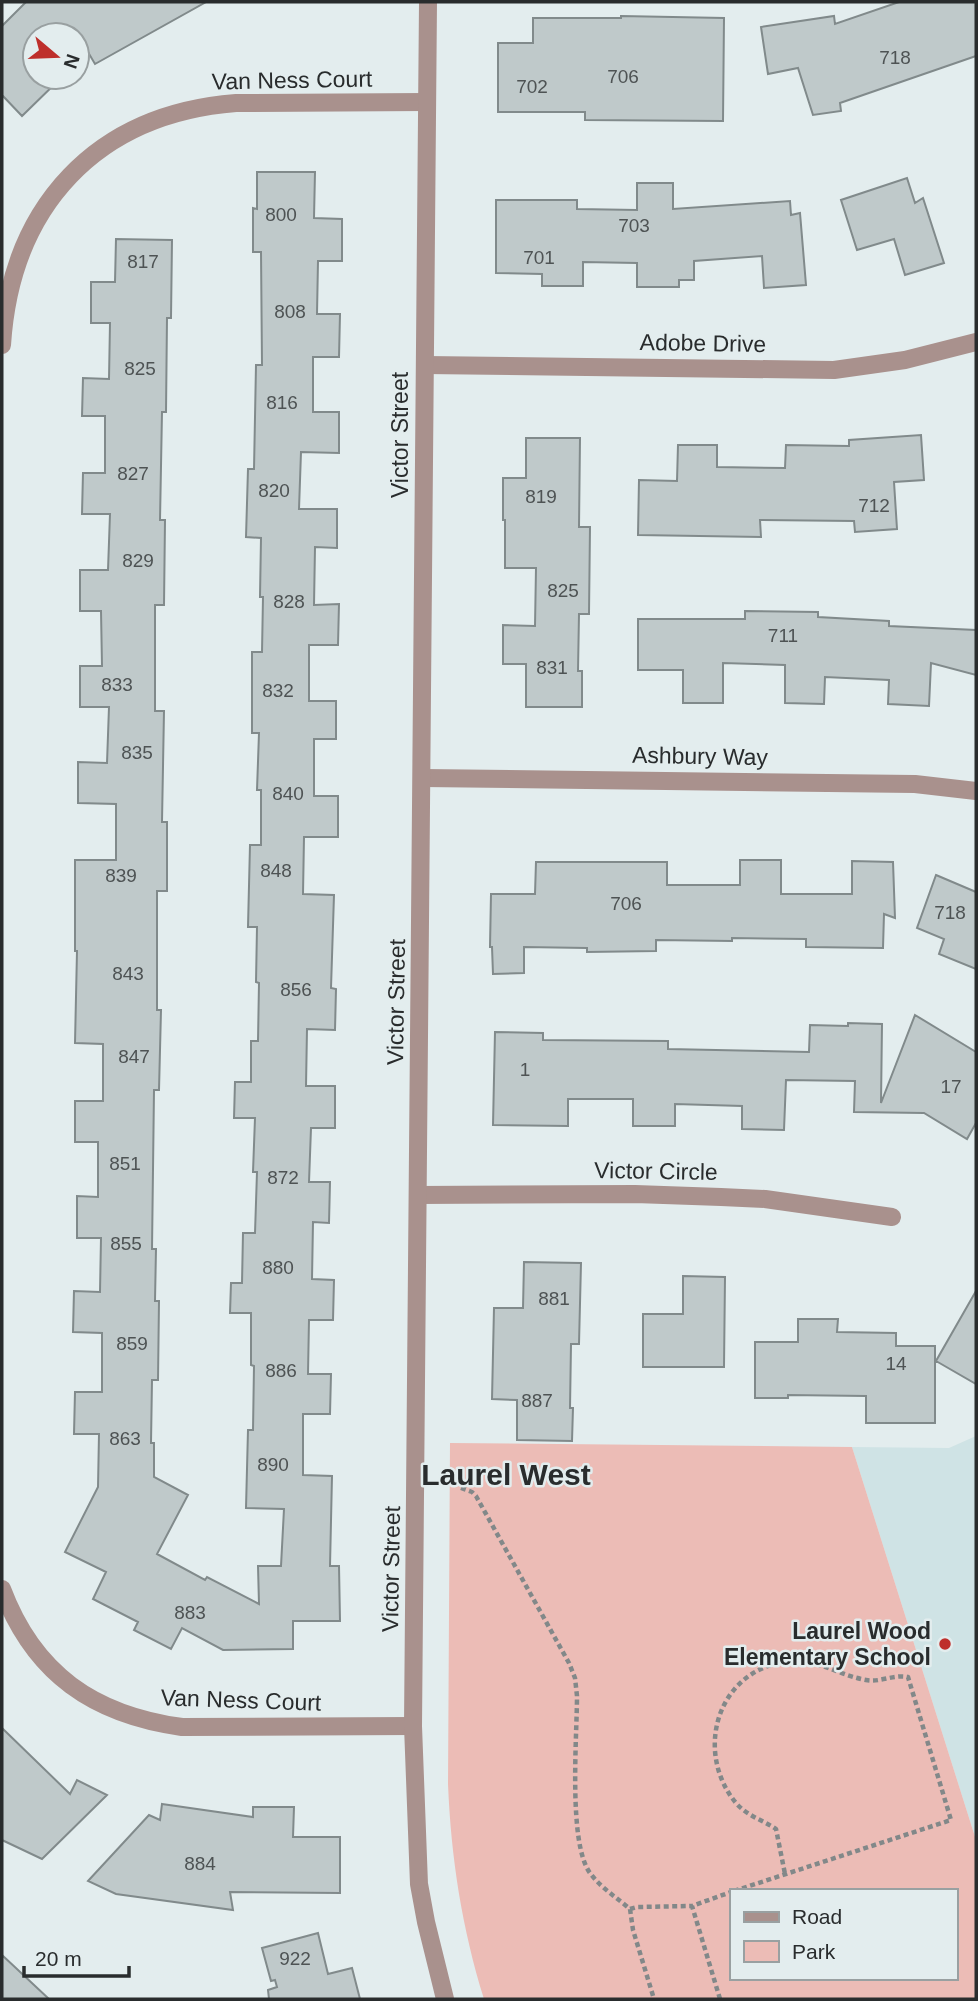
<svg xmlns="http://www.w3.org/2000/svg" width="978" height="2001" font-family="Helvetica,sans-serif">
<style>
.built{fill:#cfe3e5}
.green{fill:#ecbcb6;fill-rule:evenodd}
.building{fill:#bfc9ca;stroke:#818a8b;stroke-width:2}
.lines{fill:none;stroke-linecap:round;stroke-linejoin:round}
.path{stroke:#828889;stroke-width:4.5;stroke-dasharray:5 3.5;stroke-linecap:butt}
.minor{stroke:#a9918d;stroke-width:18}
.tertiary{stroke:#a9918d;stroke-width:18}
.poi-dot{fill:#be2f2b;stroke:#e3edee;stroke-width:2.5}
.labels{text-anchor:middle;stroke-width:5;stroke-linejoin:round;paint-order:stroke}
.number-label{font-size:19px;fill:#4e5354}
.street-label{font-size:23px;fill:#292c2d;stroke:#e3edee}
.poi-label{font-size:23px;font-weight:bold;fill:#292c2d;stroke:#e3edee;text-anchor:end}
.district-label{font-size:30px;font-weight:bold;fill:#292c2d;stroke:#e3edee}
</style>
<rect width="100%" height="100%" fill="#e3edee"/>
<path class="built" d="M976,1436V1840L852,1447L949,1448Z"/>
<path class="green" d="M450,1443L852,1447L976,1840V1999H484C462,1928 451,1858 448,1784ZM731,1891H955V1978H731Z"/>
<path class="building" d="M26,2H206L95,64L88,52L77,63V35H35V77H62L22,116L2,95V26Z
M899,2H976V56L840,103L841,111L813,115L798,68L768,74L761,27L834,16L835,24Z
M621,16L724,18L723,121L585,120V112H498V43H533V18H621Z
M257,172H315L314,218L342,219V261H318L317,314H340L339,357H313V412H339V453L301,452L299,509H337V548L315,547L314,605L339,604L338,645H309V701H336V739H314V796H338V837H304L303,894L334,895L331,988L336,989L335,1030L307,1029L306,1086H335V1128H311L309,1182H330L329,1223L313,1222L312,1279L334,1280L333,1320H309L308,1374H331L330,1414H303V1475L332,1476L330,1566H339L340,1621H293V1649L223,1650L182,1628L171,1649L134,1630L138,1622L93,1599L106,1572L65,1552L98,1487L99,1434H74L75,1392H102V1333L73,1332L74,1291L100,1292L101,1238H77V1196L98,1197V1142H75V1101H103V1044L75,1043L77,951H75V860H116V804L78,803V762L107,763L109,707H80V666H102L101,611H80V570H108L110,514H82L83,473H105V416H82L83,378L109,379L110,323H91V282H115L116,239L172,240L171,318H167L166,412H162L160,520H165L164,605H155V711H164L162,822H167V891H157V1010H161L159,1090H154L152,1249H156L155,1301H159L158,1380H152L151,1443H154V1477L188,1495L157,1554L205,1580L207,1577L259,1604L258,1566H281L284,1509L246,1508L248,1430H253L254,1366L251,1365V1313H230L231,1283H242L243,1233H255L257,1172H253L255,1118H234L235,1082H251V1041H258L259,983L256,982L257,927H248L250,845H261V790H257L259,733H252V652H262L263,597H260L261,538L246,537L248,469H254L256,365H262L261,252H253V208L257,209Z
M907,178L915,203L923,198L944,263L905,275L894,239L857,250L841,200Z
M637,183H673V209L790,201L791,215L800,213L806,285L764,288L762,256L694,261V280H679V287H637V263L583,262V286H542V274L496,273V200H577V209L637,210Z
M921,435L924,480L894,482L897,529L855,532L854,521L760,520L761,537L638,535L639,480L677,481L678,445H717V467L785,468L786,445L849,446V440Z
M526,438H580L579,527H590L589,614H579L578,671H582V707H526V664H503V625L535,626L536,568H505V520H503V478H526Z
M745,611L818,612V617L889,621V626L976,630V675L931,663L929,706L888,704L889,680L825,677L824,704L785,703V665L723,663V703H683V670H638V619H745Z
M740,860H781V894H852V861L893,862L895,918L884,914L883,948L806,947V939L732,938V941L656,940V951L587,952V948L524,947V973L493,974L492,947H490L491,894H535L536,862H667V885H740Z
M936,875L976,892V969L939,954L944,939L917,928Z
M915,1015L976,1052V1123L967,1139L924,1113L854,1112L855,1081L786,1080L784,1130L742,1129V1106L675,1104V1126H633V1099H568V1126L493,1125L495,1032L543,1033V1040L668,1041V1049L809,1052L810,1025L848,1026V1023L882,1024L881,1103Z
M524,1262L581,1263L579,1344H571L570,1408H573L572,1441L517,1440V1400L492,1399L494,1308H523Z
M683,1276L725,1277L724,1367H643V1314H683Z
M976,1291V1384L936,1361Z
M798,1319H838L837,1332L896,1333V1346H935V1423H866V1396L788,1395V1398H755V1342H798Z
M2,1728L70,1794L77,1780L107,1795L42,1859L2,1840Z
M162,1804L253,1817V1807H294L293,1837H340V1893L230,1892L233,1910L116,1894L88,1881L149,1815L160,1820Z
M318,1933L328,1974L352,1968L360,1999H269L268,1990L277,1987L275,1980L271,1981L262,1948Z
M2,1955L49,1999H2Z"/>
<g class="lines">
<path class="path" d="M461,1488L472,1492L476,1496L569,1663L575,1678L577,1696C577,1737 568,1843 590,1873C601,1888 616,1897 630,1909L637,1907L692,1906
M734,1891L951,1820L908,1677C894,1674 879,1683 866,1680C833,1674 814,1655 778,1663C714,1678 696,1755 736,1803C747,1816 763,1820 776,1829L785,1874
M630,1909L633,1930L654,1999
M720,1999L692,1906L731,1892"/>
<path class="minor" d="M2,345C11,206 96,114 236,103L427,102
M425,365L834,370L905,360L976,342
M423,778L915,784L976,791
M418,1195L635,1194L721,1197L765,1199L892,1217
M2,1589C34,1674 94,1715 182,1727L413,1726"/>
<path class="tertiary" d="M428,2L413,1726L419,1884L426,1922L445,1999"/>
</g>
<circle class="poi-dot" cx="945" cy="1644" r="7"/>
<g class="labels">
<g class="number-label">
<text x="895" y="64">718</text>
<text x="623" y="83">706</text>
<text x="532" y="93">702</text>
<text x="281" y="221">800</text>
<text x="634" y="232">703</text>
<text x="539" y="264">701</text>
<text x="143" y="268">817</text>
<text x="290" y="318">808</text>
<text x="140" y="375">825</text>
<text x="282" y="409">816</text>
<text x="133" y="480">827</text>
<text x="274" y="497">820</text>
<text x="541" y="503">819</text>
<text x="874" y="512">712</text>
<text x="138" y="567">829</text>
<text x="563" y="597">825</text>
<text x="289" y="608">828</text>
<text x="783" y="642">711</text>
<text x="552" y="674">831</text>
<text x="117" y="691">833</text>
<text x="278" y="697">832</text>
<text x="137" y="759">835</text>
<text x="288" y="800">840</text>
<text x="276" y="877">848</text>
<text x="121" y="882">839</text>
<text x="626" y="910">706</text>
<text x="950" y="919">718</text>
<text x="128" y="980">843</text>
<text x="296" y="996">856</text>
<text x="134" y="1063">847</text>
<text x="525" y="1076">1</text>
<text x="951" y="1093">17</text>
<text x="125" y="1170">851</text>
<text x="283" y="1184">872</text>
<text x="126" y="1250">855</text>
<text x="278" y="1274">880</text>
<text x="554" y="1305">881</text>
<text x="132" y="1350">859</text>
<text x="896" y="1370">14</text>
<text x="281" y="1377">886</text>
<text x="537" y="1407">887</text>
<text x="125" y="1445">863</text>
<text x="273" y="1471">890</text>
<text x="190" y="1619">883</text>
<text x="200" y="1870">884</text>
<text x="295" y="1965">922</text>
</g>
<g class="street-label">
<text transform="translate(292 80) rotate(-1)" y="8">Van Ness Court</text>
<text transform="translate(703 343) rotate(1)" y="8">Adobe Drive</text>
<text transform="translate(400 435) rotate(-90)" y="8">Victor Street</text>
<text transform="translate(700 756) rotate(1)" y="8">Ashbury Way</text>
<text transform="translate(396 1002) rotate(-89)" y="8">Victor Street</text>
<text transform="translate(656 1171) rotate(1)" y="8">Victor Circle</text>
<text transform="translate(391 1569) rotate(-89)" y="8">Victor Street</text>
<text transform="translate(241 1700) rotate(2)" y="8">Van Ness Court</text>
</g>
<g class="poi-label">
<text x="931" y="1639">Laurel Wood<tspan x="931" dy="26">Elementary School</tspan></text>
</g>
<g class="district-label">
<text x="506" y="1485">Laurel West</text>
</g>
</g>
<rect width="978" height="2001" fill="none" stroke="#292c2d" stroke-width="7"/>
<rect x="730" y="1889" width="228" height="91" fill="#e3edee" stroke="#99a0a1" stroke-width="2"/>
<rect x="744" y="1912" width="35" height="10" fill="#a9918d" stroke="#99a0a1" stroke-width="2"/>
<text x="792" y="1924" font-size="21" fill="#292c2d">Road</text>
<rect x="744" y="1941" width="35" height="21" fill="#ecbcb6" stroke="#99a0a1" stroke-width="2"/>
<text x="792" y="1959" font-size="21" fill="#292c2d">Park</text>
<g transform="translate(56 56) rotate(109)"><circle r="33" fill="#e3edee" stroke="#99a0a1" stroke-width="2"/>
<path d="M0-5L12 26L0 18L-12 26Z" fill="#be2f2b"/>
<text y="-10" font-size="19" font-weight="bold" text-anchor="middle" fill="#292c2d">N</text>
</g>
<path d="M24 1966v10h105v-10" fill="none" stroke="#292c2d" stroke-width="3.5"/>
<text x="35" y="1966" font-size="21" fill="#292c2d" stroke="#e3edee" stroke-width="5" paint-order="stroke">20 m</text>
</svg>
